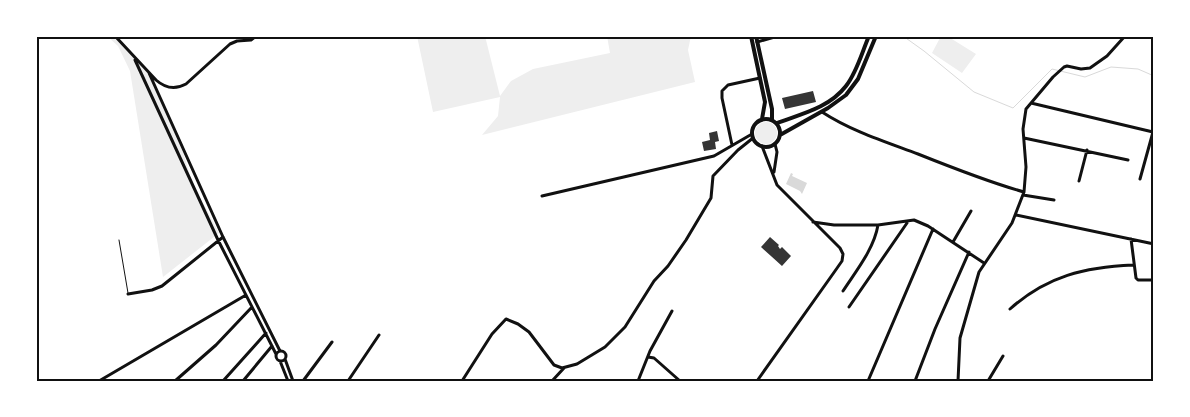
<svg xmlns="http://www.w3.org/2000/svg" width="1190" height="417" font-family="'Titillium Web',sans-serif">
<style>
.green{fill:#eee}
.water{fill:#d9d9d9}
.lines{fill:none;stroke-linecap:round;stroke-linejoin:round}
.stream{stroke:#d9d9d9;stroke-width:1}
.building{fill:#353535}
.service{stroke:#111;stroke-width:1}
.minor{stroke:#111;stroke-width:3}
.tertiary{stroke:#111;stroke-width:4}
.neatline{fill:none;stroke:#111;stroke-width:2}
</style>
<rect width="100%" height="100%" fill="#fff"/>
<path class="green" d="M115,36L151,74L183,152L192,182L219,233L163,277L130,71L118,46L108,37Z
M417,36H485L500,96L511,81L533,69L610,53L607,36H691L688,50L695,82L482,135L498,116L500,97L433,112Z
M941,36H947L976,54L962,73L932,53Z
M755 133a11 11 0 1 1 22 0a11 11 0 1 1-22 0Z"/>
<path class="water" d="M791,173L793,174L792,176L807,183L802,194L800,191L786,184Z"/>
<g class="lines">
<path class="stream" d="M903,36L924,51L974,92L1013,108L1052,69L1085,77L1111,67L1138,69L1154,76"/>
</g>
<path class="building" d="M813,91L816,102L785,109L782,98Z
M717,131L719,141L715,142L716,149L704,151L702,142L710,140L709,133Z
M770,237L779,245L778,246L780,249L782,247L791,256L782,266L761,247Z"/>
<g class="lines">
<path class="service" d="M119,240L128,293"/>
<path class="minor" d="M115,36L156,80C165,88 175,90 186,84L230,44L237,41L251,40L256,36
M757,42L778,36
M135,60L218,240L276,354
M149,73L223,237L280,351
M1031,103L1153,132L1140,179
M822,112C851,131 886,142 918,154C953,168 988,182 1024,192
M1024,138L1128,160
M732,145L722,98V91L728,85L760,78
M774,172L777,152L775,144
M1079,181L1087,150
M1023,195L1054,200
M542,196L714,156L752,134
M1016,215L1154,244
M813,222L834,225H878L914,220L928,226L984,263
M1131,239L1136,278L1138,280H1154
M953,242L971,211
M843,291C856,271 874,249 878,225
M128,294L152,290L162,286L223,237
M849,307L907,223
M1010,309C1047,276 1085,267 1133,265
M276 356a5 5 0 1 1 10 0a5 5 0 1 1-10 0Z
M648,357L654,358L680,381
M285,359L293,381
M280,361L288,381
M99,381L246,295
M175,381L216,345L252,307
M223,381L266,333
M243,381L272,346
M303,381L332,342
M348,381L379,335
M462,381L492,334L506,319L518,324L529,332L554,365L562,368L577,364L605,347L625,327L654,281L668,266L686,240L711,198L713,176L738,150L753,138
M552,381L564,368
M638,381L650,351L672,311
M757,381L835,271L842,261L843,254L840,248L777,185L762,146
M868,381L933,229
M915,381L935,329L969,252
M958,381L960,338L979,272L1012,223L1024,192L1026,167L1023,129L1026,109L1053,77L1064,67L1067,66L1081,69L1090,68L1107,56L1125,36
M988,381L1003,356"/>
<path class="tertiary" d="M751,36L765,102L762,119
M756,36L772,109V120
M752 133a14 14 0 1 1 28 0a14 14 0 1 1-28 0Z
M777,123C801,114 829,108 846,86C857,72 862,52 869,36
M780,135L828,108L846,95L858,79L876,36"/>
</g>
<rect width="1190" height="417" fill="none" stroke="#ffffff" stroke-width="75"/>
<rect x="38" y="38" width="1114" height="342" class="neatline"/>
</svg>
